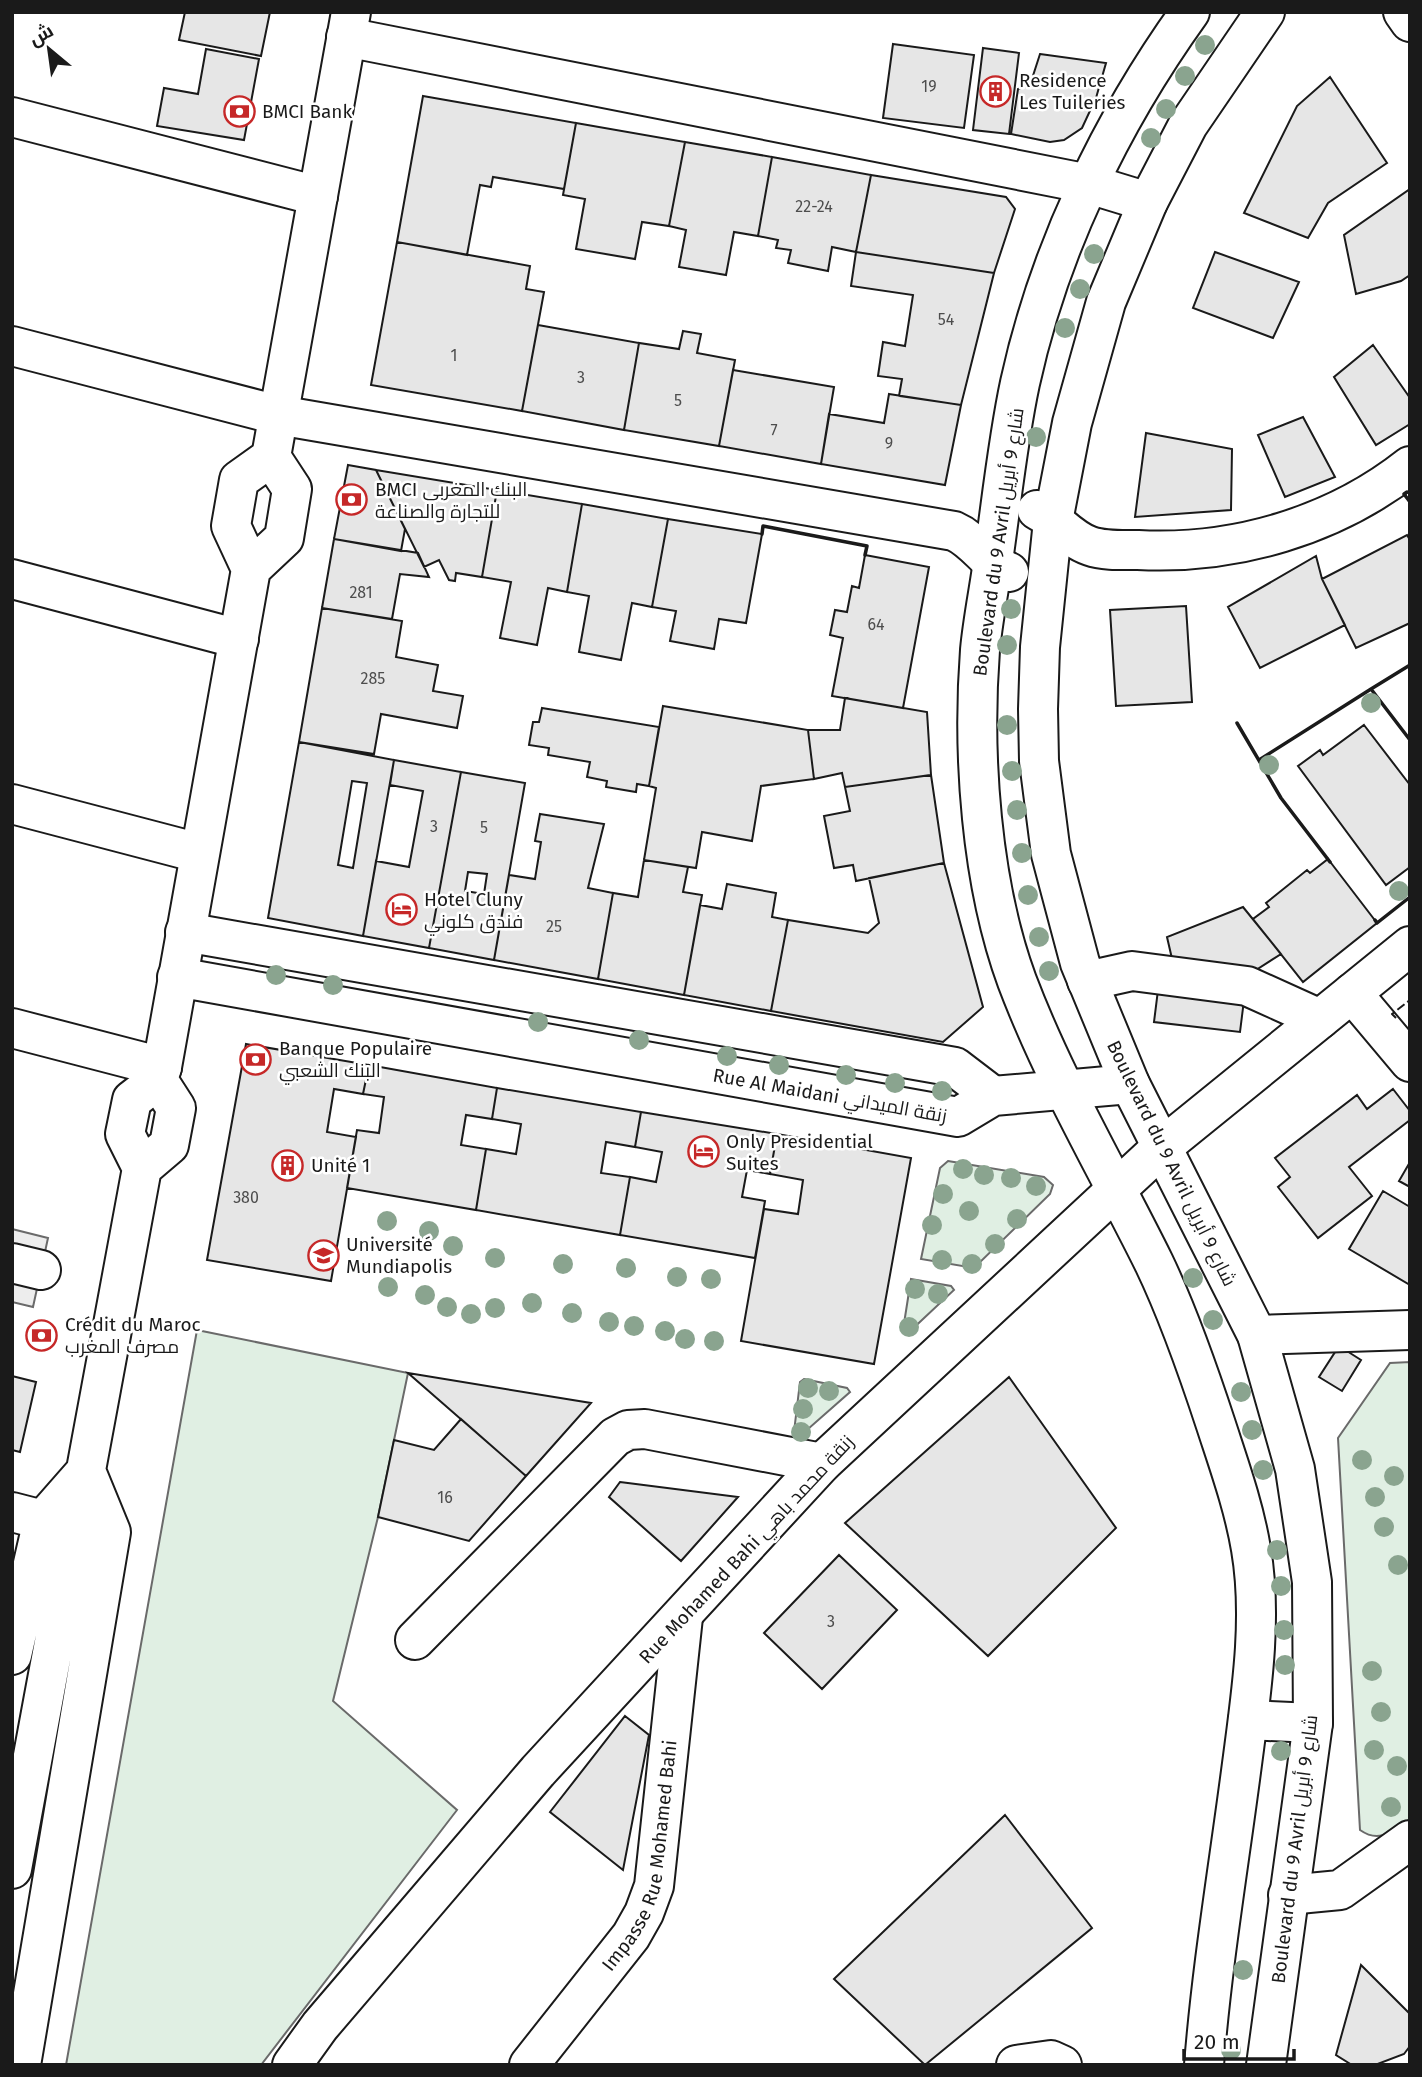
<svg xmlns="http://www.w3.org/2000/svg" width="1422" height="2077" font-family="'Fira Sans',Cairo,sans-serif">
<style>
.green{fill:#e0efe3;stroke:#6a6a6a;stroke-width:2}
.parking{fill:#ededed;stroke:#6a6a6a;stroke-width:2}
.building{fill:#e6e6e6;stroke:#1a1a1a;stroke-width:2;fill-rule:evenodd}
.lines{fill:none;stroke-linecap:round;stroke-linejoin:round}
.minor-casing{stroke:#1a1a1a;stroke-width:42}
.major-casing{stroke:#1a1a1a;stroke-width:42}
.minor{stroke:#fff;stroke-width:38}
.major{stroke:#fff;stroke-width:38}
.fence{stroke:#1a1a1a;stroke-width:2;stroke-dasharray:9 3.5;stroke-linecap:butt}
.wall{stroke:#1a1a1a;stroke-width:3.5}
.tree{fill:#8aa48f}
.labels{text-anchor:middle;stroke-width:5;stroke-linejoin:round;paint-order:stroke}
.number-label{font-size:16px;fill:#4d4d4d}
.poi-label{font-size:19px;fill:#1a1a1a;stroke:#fff;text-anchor:start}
.street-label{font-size:19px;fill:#1a1a1a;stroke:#fff}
</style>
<rect width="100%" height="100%" fill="#fff"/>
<path class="green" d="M948,1161L1044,1177L1053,1185L1050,1194L974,1268L921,1259L940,1168Z
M911,1279L951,1286L954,1290L907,1334L903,1330Z
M197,1330L408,1373L378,1517L333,1701L457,1810L261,2065H66Z
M1410,1362V1819C1392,1831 1380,1844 1360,1830L1338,1438L1390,1363Z
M804,1379L847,1388L850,1392L799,1437L794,1432L800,1382Z"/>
<path class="parking" d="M12,1229L48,1238L33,1307L12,1302Z"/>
<path class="building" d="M185,12H270L261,56L179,40Z
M893,44L974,55L964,128L883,118Z
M983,48L1019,53L1009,134L973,130Z
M206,49L259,59L244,140L157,126L164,88L198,94Z
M1040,54L1106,63L1096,98L1082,128L1064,140L1050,142L1011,134L1018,89L1030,85Z
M1330,77L1387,163L1328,203L1308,238L1244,213L1297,106Z
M423,96L576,123L564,189L493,177L491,187L480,185L467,255L397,242Z
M576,123L685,142L669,226L642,222L635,259L576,249L585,199L563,195Z
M685,142L772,157L758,236L734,232L726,275L679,267L686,230L669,226Z
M772,157L871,175L856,252L832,247L828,271L788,263L791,250L776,248L778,240L758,236Z
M871,175L1006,197L1015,209L994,273L856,252Z
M1410,189V275L1401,281L1356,294L1344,235Z
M397,242L530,266L526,289L544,292L522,411L371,385Z
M856,252L994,273L961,405L899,396L902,379L878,376L883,342L905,346L913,295L851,286Z
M1215,252L1299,282L1273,338L1193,308Z
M538,325L639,343L624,430L522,411Z
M683,331L701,334L697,353L735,360L719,446L624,430L639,343L679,349Z
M1373,345L1410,398V424L1376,445L1334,377Z
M733,370L834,387L821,464L719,446Z
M889,394L961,405L945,485L821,464L829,414L884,423Z
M1303,417L1335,477L1285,497L1258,435Z
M1146,433L1232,449L1231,510L1135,517Z
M348,465L376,470L405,529L401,551L334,539Z
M376,470L497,490L482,577L456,573L455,581L449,580L439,560L424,567Z
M497,490L582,504L567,592L548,588L537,645L500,638L511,582L482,577Z
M582,504L668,519L652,607L632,603L621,660L579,652L589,596L567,592Z
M668,519L762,534L746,623L719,619L714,649L670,641L676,611L652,607Z
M1407,535L1410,540V623L1356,648L1322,579Z
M334,539L418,553L429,577L400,574L392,619L322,608Z
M865,555L929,567L903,708L832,696L843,638L830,635L835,610L847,612L852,586L859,588Z
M1316,556L1322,579L1345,625L1260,668L1228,607Z
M1186,606L1192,702L1116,706L1110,610Z
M322,608L402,621L396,657L438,665L433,691L463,696L457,728L381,714L374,754L299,742Z
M845,698L927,712L931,775L845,787L842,773L814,779L808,730H840Z
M663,706L808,730L814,779L761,786L752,841L702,832L696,868L644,860L656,788L649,786Z
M542,708L659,727L649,786L637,784L636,792L606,787L607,781L587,777L590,762L548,755L549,748L529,745L533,722H539Z
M1364,725L1410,785V867L1386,885L1298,766L1320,750L1323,755Z
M299,742L394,760L363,936L268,918ZM352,781L367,783L353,868L338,865Z
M394,760L461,772L429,948L363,936L376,861L409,867L423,791L390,785Z
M461,772L525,783L494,960L429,948ZM468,872L487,874L484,894L465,891Z
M931,775L944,863L856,881L853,865L834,868L824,816L850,811L845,787Z
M540,814L604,824L588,888L613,893L598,979L494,960L509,875L535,879L541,842L535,841Z
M1328,859L1377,923L1303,982L1253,919L1269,907L1266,903L1307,870L1310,873Z
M644,860L688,867L683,892L702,895L684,995L598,979L613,893L638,897Z
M944,863L983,1007L943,1042L771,1011L788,920L868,933L879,923L869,878Z
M727,884L776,893L772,917L788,920L771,1011L684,995L700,905L722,909Z
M1243,907L1281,954L1256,970L1173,963L1167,937Z
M1159,982L1245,992L1240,1032L1154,1022Z
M246,1044L369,1065L363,1094L334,1089L327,1132L356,1137L331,1281L207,1260Z
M369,1065L497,1088L492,1119L466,1115L461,1145L486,1149L476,1210L347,1188L357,1130L379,1133L384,1097L363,1094Z
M497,1088L641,1112L635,1147L606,1142L601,1173L630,1177L620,1235L476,1210L486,1149L516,1154L521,1124L492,1119Z
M1393,1089L1410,1111V1120L1349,1167L1372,1196L1318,1238L1278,1187L1290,1177L1275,1158L1357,1095L1367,1109Z
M641,1112L777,1134L770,1174L747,1170L742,1197L765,1201L755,1258L620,1235L630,1177L656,1182L662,1152L635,1147Z
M777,1134L911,1158L874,1364L741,1341L764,1209L798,1214L803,1180L770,1174Z
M1410,1162V1187L1399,1181Z
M1383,1191L1410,1207V1285L1349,1249Z
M1339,1346L1361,1360L1342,1391L1319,1377Z
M408,1373L591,1403L526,1476Z
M12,1376L36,1382L20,1452L12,1450Z
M1009,1377L1116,1528L988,1656L845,1523Z
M461,1419L526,1476L469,1541L378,1517L394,1440L434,1450Z
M620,1482L738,1497L681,1561L609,1497Z
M839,1555L897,1610L822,1689L764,1633Z
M625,1716L649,1735L623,1870L550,1812Z
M1005,1815L1092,1928L925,2065L834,1979Z
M1361,1965L1410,2014V2046L1404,2054L1375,2065H1352L1336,2055Z"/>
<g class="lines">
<defs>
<g id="minor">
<path d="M1190,12C1111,122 1049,250 1020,383C1008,439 1002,497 994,554C990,586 983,618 980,650C972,755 981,883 1017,981C1054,1079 1108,1170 1154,1263C1179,1315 1198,1370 1216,1425C1229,1465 1244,1507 1251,1549C1263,1619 1251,1695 1242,1764C1229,1864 1212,1964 1204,2065"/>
<path d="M1265,12L1188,125L1148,202L1106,302L1072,423L1053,521L1040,647L1038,709L1039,761L1051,854L1080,963L1130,1084L1257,1335L1295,1469L1312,1582L1313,1723L1266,2065"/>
<path d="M1403,12L1410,22"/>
<path d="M346,37L1089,184L1148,202"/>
<path d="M12,117L318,196"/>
<path d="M12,346L278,415L954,531C977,541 988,565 1009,572"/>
<path d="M1037,510C1056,519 1069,539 1090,546C1104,551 1123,550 1138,550C1235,555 1334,526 1410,466"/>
<path d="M12,579L239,639"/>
<path d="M12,804L199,853"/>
<path d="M185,932L955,1067L993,1096"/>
<path d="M177,977L958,1117L993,1096L1130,1084"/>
<path d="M1087,981L1132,971L1247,986L1320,1019"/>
<path d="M1352,993L1410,1062"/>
<path d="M12,1028L162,1067"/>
<path d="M12,1263L41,1270"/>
<path d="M1257,1335L1410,1330"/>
<path d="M12,1512L43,1520"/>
<path d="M415,1640L615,1437L628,1430L645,1429L822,1463"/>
<path d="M1248,1720L1313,1723"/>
<path d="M1288,1895L1340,1890L1410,1840"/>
<path d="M292,2065L320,2026L538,1771L822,1463L1161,1148L1410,946"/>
<path id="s1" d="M529,2065L631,1936L644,1913L654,1886L683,1617"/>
<path d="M1016,2065L1051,2060L1062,2065"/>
</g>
<path id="major" d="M251,569L284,538L292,489L271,457L351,12
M142,1168L169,1145L176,1108L158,1080
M12,1655L43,1520L86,1471
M12,1869L142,1168L125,1134L132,1100L158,1080L162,1067L251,569L231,526L239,480L271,457
M21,2065L111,1532L86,1471"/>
</defs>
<use href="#minor" class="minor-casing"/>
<use href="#major" class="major-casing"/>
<use href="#minor" class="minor"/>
<use href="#major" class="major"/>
<path class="fence" d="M1396,1018L1392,1014L1410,1000"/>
<path class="wall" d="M1407,492L1404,494L1410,502
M762,534L763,526L867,546L865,555
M1410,665L1371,689L1410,740
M1237,723L1281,798L1330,862
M1259,760L1371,689
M1375,920L1377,923L1410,897"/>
</g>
<g class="tree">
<circle cx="1205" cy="45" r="10"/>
<circle cx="1185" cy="76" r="10"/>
<circle cx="1166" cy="109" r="10"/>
<circle cx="1151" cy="138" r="10"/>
<circle cx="1094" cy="254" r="10"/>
<circle cx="1080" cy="289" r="10"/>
<circle cx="1065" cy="328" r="10"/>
<circle cx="1036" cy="437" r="10"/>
<circle cx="1011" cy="609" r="10"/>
<circle cx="1007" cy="645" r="10"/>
<circle cx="1371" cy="703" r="10"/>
<circle cx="1007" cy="725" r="10"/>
<circle cx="1269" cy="765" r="10"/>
<circle cx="1012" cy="771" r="10"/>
<circle cx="1017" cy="810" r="10"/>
<circle cx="1022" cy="853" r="10"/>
<circle cx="1399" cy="891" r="10"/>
<circle cx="1028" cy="895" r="10"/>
<circle cx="1039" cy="937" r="10"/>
<circle cx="1049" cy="971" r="10"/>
<circle cx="276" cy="975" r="10"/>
<circle cx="333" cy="985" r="10"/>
<circle cx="538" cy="1022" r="10"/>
<circle cx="639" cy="1040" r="10"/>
<circle cx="727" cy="1056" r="10"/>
<circle cx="779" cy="1065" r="10"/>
<circle cx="846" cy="1075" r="10"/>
<circle cx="895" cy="1083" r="10"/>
<circle cx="942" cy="1091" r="10"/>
<circle cx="963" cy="1169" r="10"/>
<circle cx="984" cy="1175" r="10"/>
<circle cx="1011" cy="1178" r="10"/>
<circle cx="1036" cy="1186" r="10"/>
<circle cx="943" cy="1194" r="10"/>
<circle cx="969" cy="1211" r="10"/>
<circle cx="1017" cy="1219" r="10"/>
<circle cx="387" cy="1221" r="10"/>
<circle cx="932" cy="1225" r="10"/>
<circle cx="429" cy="1231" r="10"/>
<circle cx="995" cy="1244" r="10"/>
<circle cx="453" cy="1246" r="10"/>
<circle cx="495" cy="1258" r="10"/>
<circle cx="942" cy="1260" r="10"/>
<circle cx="563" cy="1264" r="10"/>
<circle cx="972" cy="1264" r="10"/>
<circle cx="626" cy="1268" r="10"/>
<circle cx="677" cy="1277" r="10"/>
<circle cx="1193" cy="1278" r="10"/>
<circle cx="711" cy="1279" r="10"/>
<circle cx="388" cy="1287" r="10"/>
<circle cx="915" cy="1289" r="10"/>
<circle cx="938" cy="1294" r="10"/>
<circle cx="425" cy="1295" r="10"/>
<circle cx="532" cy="1303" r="10"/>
<circle cx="447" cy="1307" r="10"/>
<circle cx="495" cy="1308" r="10"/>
<circle cx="572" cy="1313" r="10"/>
<circle cx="471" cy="1314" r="10"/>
<circle cx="1213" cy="1320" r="10"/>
<circle cx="609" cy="1322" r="10"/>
<circle cx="634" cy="1326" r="10"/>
<circle cx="909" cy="1327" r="10"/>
<circle cx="665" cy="1331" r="10"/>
<circle cx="685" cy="1339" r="10"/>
<circle cx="714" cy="1341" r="10"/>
<circle cx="808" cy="1388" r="10"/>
<circle cx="829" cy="1391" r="10"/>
<circle cx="1241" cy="1392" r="10"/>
<circle cx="803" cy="1409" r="10"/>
<circle cx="1252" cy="1430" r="10"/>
<circle cx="801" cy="1432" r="10"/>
<circle cx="1362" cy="1460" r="10"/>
<circle cx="1263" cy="1470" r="10"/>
<circle cx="1394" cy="1476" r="10"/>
<circle cx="1375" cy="1497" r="10"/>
<circle cx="1384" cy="1527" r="10"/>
<circle cx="1277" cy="1550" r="10"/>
<circle cx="1398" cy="1565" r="10"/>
<circle cx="1281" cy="1586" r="10"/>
<circle cx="1284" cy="1630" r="10"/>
<circle cx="1285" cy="1665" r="10"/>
<circle cx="1372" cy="1671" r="10"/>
<circle cx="1381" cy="1712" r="10"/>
<circle cx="1374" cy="1750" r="10"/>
<circle cx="1281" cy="1751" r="10"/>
<circle cx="1397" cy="1766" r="10"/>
<circle cx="1391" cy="1807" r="10"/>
<circle cx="1243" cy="1970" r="10"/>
<circle cx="1231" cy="2050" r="10"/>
</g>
<defs>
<symbol id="building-ring" viewBox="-11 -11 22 22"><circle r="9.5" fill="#fff" stroke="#c62828" stroke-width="1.5"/><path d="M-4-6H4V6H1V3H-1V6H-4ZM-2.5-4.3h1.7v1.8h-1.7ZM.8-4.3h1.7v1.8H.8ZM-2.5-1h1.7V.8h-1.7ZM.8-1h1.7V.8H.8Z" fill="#c62828"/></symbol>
<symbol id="bank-ring" viewBox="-11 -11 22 22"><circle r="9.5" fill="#fff" stroke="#c62828" stroke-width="1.5"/><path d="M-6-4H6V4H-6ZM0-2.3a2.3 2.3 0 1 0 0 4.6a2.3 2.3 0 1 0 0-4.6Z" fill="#c62828"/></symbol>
<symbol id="hotel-ring" viewBox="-11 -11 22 22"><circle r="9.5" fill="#fff" stroke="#c62828" stroke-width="1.5"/><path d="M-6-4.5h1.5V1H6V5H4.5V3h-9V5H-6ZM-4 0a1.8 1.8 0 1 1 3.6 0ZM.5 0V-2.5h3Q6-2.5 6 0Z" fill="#c62828"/></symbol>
<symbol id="university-ring" viewBox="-11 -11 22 22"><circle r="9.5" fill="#fff" stroke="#c62828" stroke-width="1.5"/><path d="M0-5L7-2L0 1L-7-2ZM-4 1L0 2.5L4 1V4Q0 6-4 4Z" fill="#c62828"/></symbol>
</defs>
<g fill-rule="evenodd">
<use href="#building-ring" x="978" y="74" width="35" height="35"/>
<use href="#bank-ring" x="222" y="94" width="35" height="35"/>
<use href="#bank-ring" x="334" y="482" width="35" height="35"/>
<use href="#hotel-ring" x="384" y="892" width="35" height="35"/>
<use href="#bank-ring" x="238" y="1042" width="35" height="35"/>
<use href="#hotel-ring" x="686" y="1134" width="35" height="35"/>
<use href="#building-ring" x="270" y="1148" width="35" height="35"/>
<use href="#university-ring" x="306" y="1238" width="35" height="35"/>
<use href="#bank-ring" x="24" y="1318" width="35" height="35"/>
</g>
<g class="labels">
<g class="number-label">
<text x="929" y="92">19</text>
<text x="814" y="212">22-24</text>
<text x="946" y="325">54</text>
<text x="454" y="361">1</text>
<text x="581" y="383">3</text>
<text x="678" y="406">5</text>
<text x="774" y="436">7</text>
<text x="889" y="449">9</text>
<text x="361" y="598">281</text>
<text x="876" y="630">64</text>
<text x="373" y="684">285</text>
<text x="434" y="832">3</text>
<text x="484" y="833">5</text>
<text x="554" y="932">25</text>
<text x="246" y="1203">380</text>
<text x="445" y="1503">16</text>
<text x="831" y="1627">3</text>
</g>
<g class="poi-label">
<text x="1019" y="87">Residence<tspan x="1019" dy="22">Les Tuileries</tspan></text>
<text x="262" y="118">BMCI Bank</text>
<text x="375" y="496">BMCI البنك المغربي<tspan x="375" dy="22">للتجارة والصناعة</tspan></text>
<text x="424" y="906">Hotel Cluny<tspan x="424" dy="22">فندق كلوني</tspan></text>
<text x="279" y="1055">Banque Populaire<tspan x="279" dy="22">البنك الشعبي</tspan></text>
<text x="726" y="1148">Only Presidential<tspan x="726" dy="22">Suites</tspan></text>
<text x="311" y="1172">Unité 1</text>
<text x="346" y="1251">Université<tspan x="346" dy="22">Mundiapolis</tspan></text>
<text x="65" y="1331">Crédit du Maroc<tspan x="65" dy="22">مصرف المغرب</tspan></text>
</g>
<g class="street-label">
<text transform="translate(998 542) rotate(-82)" y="7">Boulevard du 9 Avril شارع 9 أبريل</text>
<text transform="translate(830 1095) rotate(10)" y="7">Rue Al Maidani زنقة الميداني</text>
<text transform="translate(1172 1163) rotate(64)" y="7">Boulevard du 9 Avril شارع 9 أبريل</text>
<text transform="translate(746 1549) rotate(-47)" y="7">Rue Mohamed Bahi زنقة محمد باهي</text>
<text transform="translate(1294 1849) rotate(-83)" y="7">Boulevard du 9 Avril شارع 9 أبريل</text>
<text dy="7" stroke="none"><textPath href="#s1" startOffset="245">Impasse Rue Mohamed Bahi</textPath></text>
</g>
</g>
<rect width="1422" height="2077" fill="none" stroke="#1a1a1a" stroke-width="28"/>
<g transform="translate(49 49) rotate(331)" stroke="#ffffff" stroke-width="5" paint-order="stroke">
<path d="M0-5L12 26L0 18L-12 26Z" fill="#1a1a1a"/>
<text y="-10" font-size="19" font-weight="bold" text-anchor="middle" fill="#1a1a1a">ش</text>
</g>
<path d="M1184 2049v10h110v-10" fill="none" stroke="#1a1a1a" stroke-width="3.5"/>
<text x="1194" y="2049" font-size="21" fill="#1a1a1a" stroke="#ffffff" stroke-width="5" paint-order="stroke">20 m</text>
</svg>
